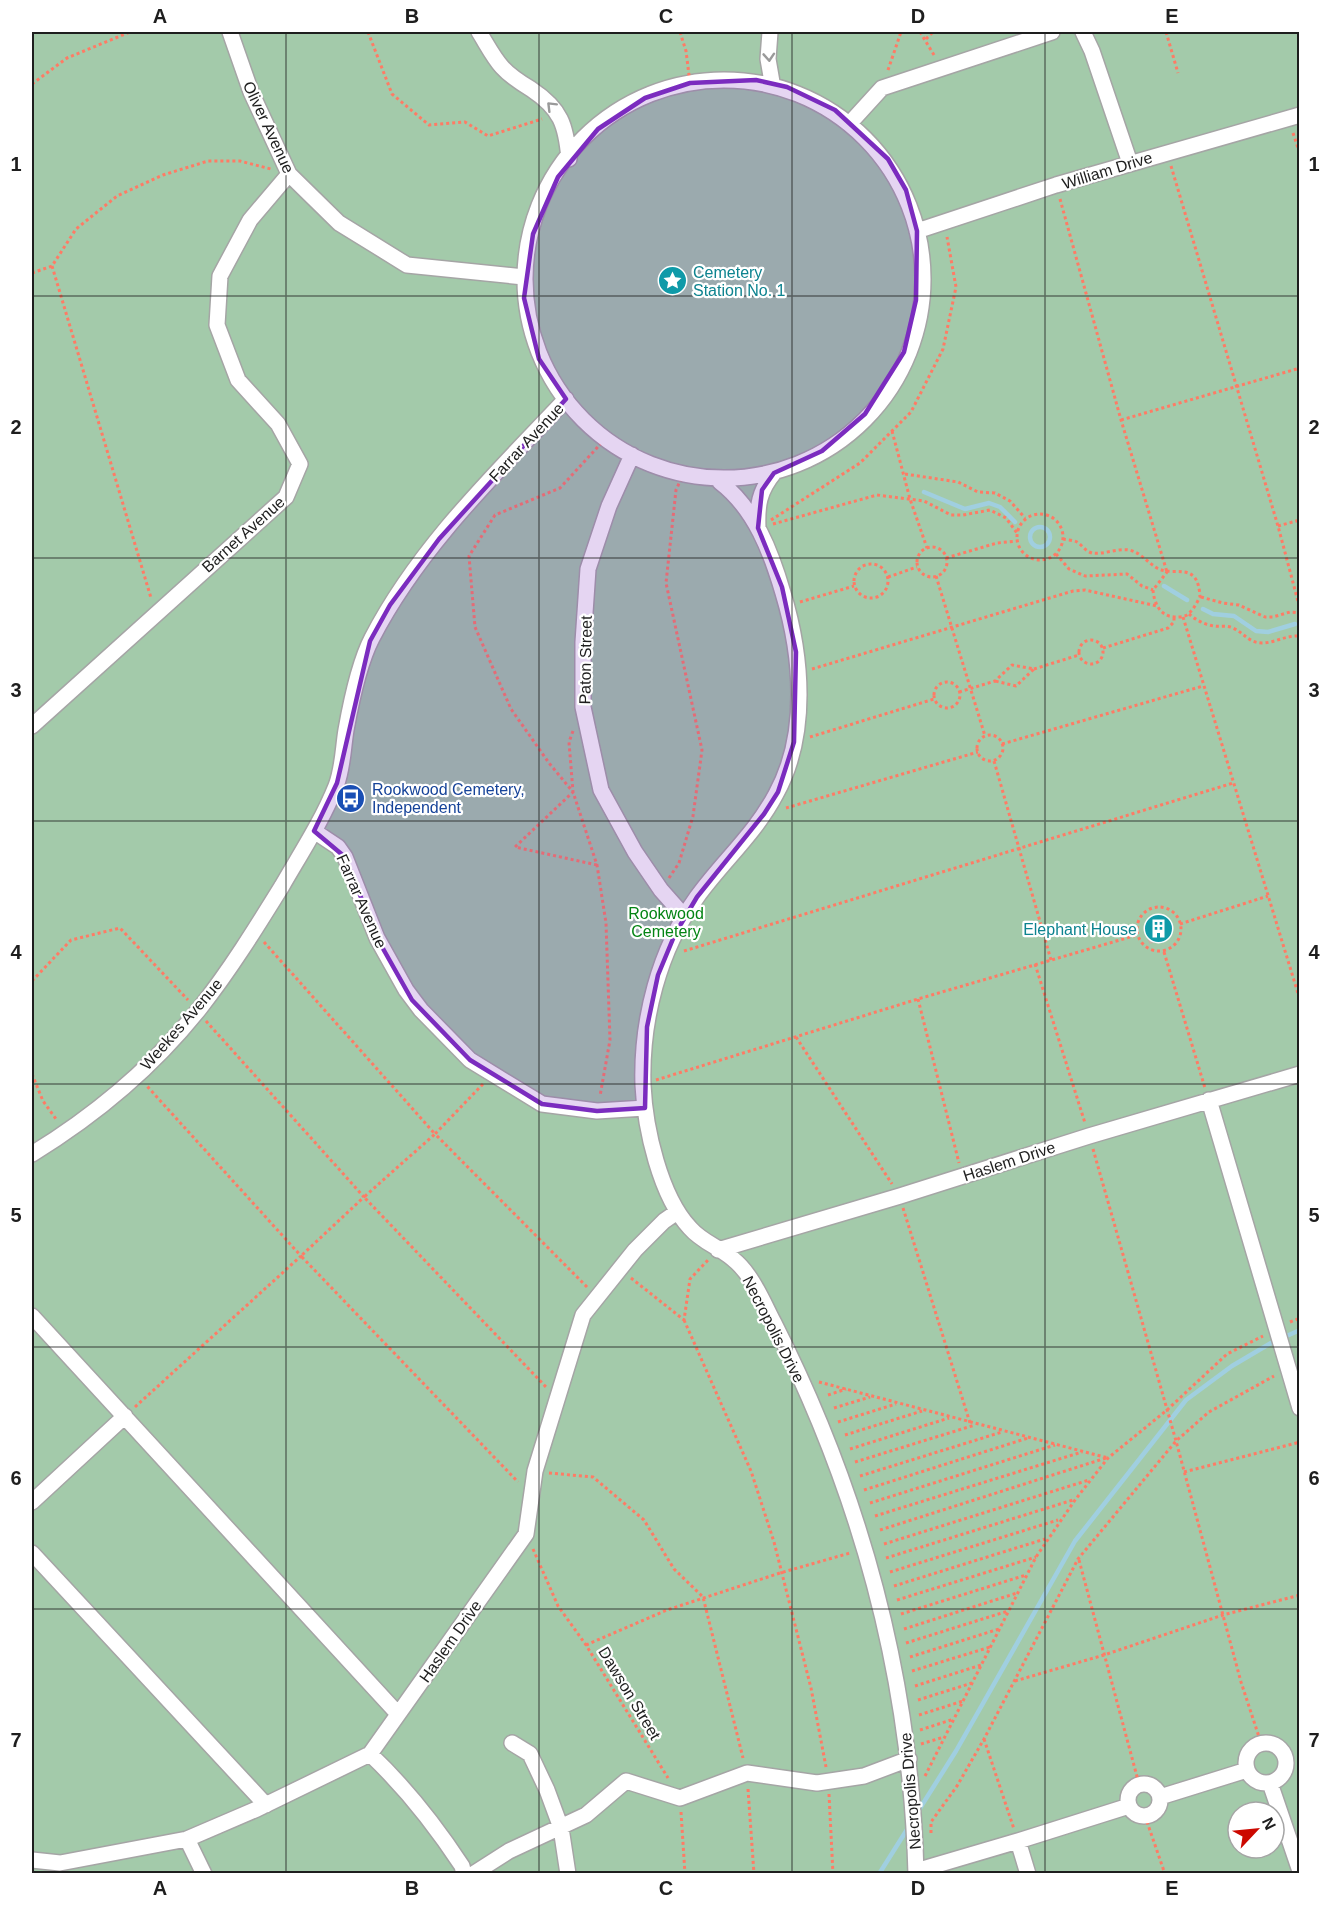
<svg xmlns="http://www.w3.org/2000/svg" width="1331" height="1905" font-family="Arial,sans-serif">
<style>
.cemetery{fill:#a3caaa;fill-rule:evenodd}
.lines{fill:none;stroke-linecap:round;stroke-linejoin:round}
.stream{stroke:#a0cfe0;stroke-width:4.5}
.building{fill:#c8beb6;stroke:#c2b3a5;stroke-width:1.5}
.minor-casing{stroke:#a5a5a5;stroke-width:18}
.path{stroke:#ff7b65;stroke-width:3;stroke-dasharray:3 3;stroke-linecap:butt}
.minor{stroke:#fff;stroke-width:15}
.oneway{stroke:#9a9a9a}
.marked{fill:#7b2cbf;fill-opacity:0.2;stroke:#7b2cbf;stroke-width:4.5;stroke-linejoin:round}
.grid{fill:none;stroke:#1e1e1e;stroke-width:1.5;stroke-opacity:0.55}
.labels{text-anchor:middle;stroke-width:4.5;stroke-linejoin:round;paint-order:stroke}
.street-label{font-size:16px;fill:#1e1e1e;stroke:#fff}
.culture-label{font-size:16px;fill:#0d838f;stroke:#fff;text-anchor:start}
.transit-label{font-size:16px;fill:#164399;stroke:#fff;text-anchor:start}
.park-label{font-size:16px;fill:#048414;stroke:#fff}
.neatline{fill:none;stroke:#1e1e1e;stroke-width:2}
.grid-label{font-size:20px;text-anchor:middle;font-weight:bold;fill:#1e1e1e}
</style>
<rect width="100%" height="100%" fill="#f0ece3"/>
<path class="cemetery" d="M32,32H1299V1873L32,1874ZM1238,1812H1274V1848H1238Z"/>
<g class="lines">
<path class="stream" d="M924,492L965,509L989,503L1000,507L1015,522
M1030 537a10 10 0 1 1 20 0a10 10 0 1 1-20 0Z
M1164,586L1187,600
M1203,609L1213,614L1234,616L1256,631L1268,632L1295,624
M917,1813L956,1751L1075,1541L1186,1400L1232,1366L1271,1343L1300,1330
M879,1874L908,1828"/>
</g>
<path class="building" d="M1161,915L1164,923L1168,921L1171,929L1166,931L1168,938L1150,943L1144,929L1150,927L1148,920Z"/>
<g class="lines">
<defs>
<path id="minor" d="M230,32L251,92L289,174L339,223L407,265L524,277
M479,32C486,43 493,57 502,67C510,76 521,83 531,89C561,109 566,125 569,159
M770,32L768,59L772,82
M1083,32L1092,51L1130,163
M525 279a199 199 0 1 1 398 0a199 199 0 1 1-398 0Z
M851,122L882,88L1052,32
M917,231L1056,185L1300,115
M632,455L609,506L588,569L583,642V707L601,790L635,852L661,890L684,916
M720,482C755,509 771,552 783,593C802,656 809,734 776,794C755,834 723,861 697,897C659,950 641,1020 643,1085C645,1128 660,1196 690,1228C702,1242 719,1247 733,1259C752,1274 763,1302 774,1323C862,1497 911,1678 916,1874
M758,528C757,506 759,491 774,473
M32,726L286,497L300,464L278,424L238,380L217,325L220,276L250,220L289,174
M314,831L338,847L345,857L377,938L406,990L421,1010L470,1060L542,1104L597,1111L645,1108
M1209,1100L1300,1408
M32,1154C94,1116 154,1066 200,1008C230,970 256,928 282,886C301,853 322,821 336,786C343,768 343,748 346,730C351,702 359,663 372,638C419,547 496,473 566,399
M718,1250L900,1196L1089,1136L1300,1074
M32,1316L398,1714
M32,1502L125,1416
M32,1553L266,1805
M1246 1763a20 20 0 1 1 40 0a20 20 0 1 1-40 0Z
M512,1743L530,1754L547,1790L561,1828L568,1874
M370,1754C406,1788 435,1825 462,1866L464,1874
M1270,1783L1300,1871
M1128 1800a16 16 0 1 1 32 0a16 16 0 1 1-32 0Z
M1160,1797L1247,1770
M187,1839L204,1874
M1018,1841L1129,1806
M32,1860L60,1863L187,1839L257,1809L370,1754L526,1534L535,1471L583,1315L635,1250L664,1221L677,1212
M916,1871L1018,1841L1028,1874
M473,1874L509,1851L586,1815L626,1781L680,1798L747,1773L817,1783L864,1776L909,1759"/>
</defs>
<use href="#minor" class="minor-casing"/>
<path class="path" d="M368,32L392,94L429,125L465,122L488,136L542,119
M680,32L686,51L690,83
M920,32L934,55
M1166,32L1178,73
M926,39L933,32
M888,70L901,32
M32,84L67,58L130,32
M1293,133L1300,154
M1171,166L1278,526L1300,609
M1060,199L1121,420L1167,572
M52,266L151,598
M32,273L52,266L76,229L117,196L163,175L208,161H240L271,169
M1121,420L1300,368
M892,431L910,499L927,548
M905,474L958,482L978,492L995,493L1010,501L1025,518
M1017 537a23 23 0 1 1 46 0a23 23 0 1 1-46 0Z
M771,520L860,463L911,412L943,349L956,287L947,237
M773,524L877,495L924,501L951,515H963L990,510L1006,518L1017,533
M1278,526L1300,520
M1063,539C1067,540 1073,540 1077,542C1082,545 1085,551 1092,553C1103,555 1117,548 1129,550C1140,552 1147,562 1157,568C1174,578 1198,559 1200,597C1197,602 1194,609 1189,613C1186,617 1180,617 1176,617C1160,617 1154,603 1153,590L1167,572
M917 562a15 15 0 1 1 30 0a15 15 0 1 1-30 0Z
M1056,554L1069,569L1085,576L1127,574L1142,586L1153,590
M946,558L997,543L1017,541
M854 581a17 17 0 1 1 34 0a17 17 0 1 1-34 0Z
M936,576L985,736
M888,577L917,567
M1201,597L1223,603L1239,605L1265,617H1273L1290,612L1300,613
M800,602L854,586
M1189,614C1196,620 1205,625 1214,626C1220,627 1227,625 1233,628C1244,633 1249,643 1262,643C1275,643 1286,635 1300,636
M1183,617L1300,1000
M1079 652a12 12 0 1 1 24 0a12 12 0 1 1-24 0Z
M1103,648L1168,628L1174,622V617
M812,669L1073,591L1085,590L1157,606
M1034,669L1079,655
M934 695a13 13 0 1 1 26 0a13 13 0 1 1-26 0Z
M959,692L995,681L1012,665L1034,669L1016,686L995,681
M573,731L569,742L573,792L597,865L606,923L610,1040L600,1096
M977 748a13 13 0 1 1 26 0a13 13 0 1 1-26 0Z
M810,737L934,699
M1002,744L1203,686
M994,761L1051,960
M786,808L978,752
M597,865L515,847L573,792L549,763L511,709L475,627L469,556L495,515L560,488L606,438
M669,878L679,863L693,816L702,750L666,583L676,490L682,477
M1137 929a22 22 0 1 1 44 0a22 22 0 1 1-44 0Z
M1180,924L1268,896
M264,942L435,1134L364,1197L546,1387
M684,951L1233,783
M1164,952L1205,1088
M1035,964L1085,1123
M32,981L71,940L120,928L188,1000
M918,999L959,1163
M206,1021L364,1197L301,1256L518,1482
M796,1037L892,1184
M32,1074L43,1101L56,1119
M656,1080L918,999L1137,935
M483,1084L435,1134L588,1288
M1093,1149L1176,1441L1241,1682L1261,1743
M903,1208L970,1423
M631,1278L684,1320L690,1279L708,1260
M684,1320L751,1471L774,1542L811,1688L826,1767
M1290,1322L1300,1318
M819,1382L1108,1458
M828,1395L846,1389
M135,1407L301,1256L146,1085
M834,1408L870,1397
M838,1422L896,1404
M845,1435L922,1411
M850,1449L949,1418
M855,1462L975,1425
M1184,1472L1300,1442
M549,1473L593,1477L644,1520L674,1569L703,1597L743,1758
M860,1476L1002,1432
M864,1490L1028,1438
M870,1503L1055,1445
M875,1516L1082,1452
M880,1530L1106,1458
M884,1544L1089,1480
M533,1549L558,1606L586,1645L668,1778
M886,1558L1073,1500
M1079,1560L1139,1784
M890,1572L1058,1520
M894,1586L1045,1539
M897,1600L1036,1557
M901,1614L1026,1575
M904,1629L1017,1593
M906,1643L1008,1611
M586,1645L667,1610L780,1573L850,1553
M910,1657L999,1629
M912,1671L990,1647
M1015,1681L1104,1655L1223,1615L1300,1595
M915,1686L981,1665
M918,1700L972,1683
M919,1715L963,1701
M920,1730L954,1719
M984,1739L1014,1829
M921,1744L944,1737
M925,1776L1036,1557L1075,1500L1108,1458L1167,1410L1227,1354L1263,1336
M748,1789L754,1874
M829,1794L833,1874
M681,1812L685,1874
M1145,1816L1165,1874
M931,1833V1822L957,1786L984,1739L1078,1559L1176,1441L1209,1412L1274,1376"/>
<use href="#minor" class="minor"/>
</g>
<defs><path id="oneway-chevron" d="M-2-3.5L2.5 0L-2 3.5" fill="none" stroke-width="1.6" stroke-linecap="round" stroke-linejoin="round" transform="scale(1.5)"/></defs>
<g class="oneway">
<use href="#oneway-chevron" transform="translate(769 57) rotate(86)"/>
<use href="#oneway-chevron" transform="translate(551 106) rotate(-135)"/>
</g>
<path class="marked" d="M756,80L787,87L835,110L888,159L906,190L917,231L916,300L904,352L865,414L822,451L774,473L762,490L758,528L782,587L796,652L794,742L778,792L764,814L697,897L675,934L658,975L647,1027L645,1108L597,1111L542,1104L470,1060L412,1000L377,938L345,857L314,831L337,783L370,641L390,605L439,539L566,399L539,359L524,298L533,234L558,177L598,129L645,98L690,83Z"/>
<path class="grid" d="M286,32V1874M539,32V1874M792,32V1874M1045,32V1874M32,296H1300M32,558H1300M32,821H1300M32,1084H1300M32,1347H1300M32,1609H1300"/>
<defs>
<symbol id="sight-disc" viewBox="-11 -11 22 22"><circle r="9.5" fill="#0f9aa8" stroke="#fff"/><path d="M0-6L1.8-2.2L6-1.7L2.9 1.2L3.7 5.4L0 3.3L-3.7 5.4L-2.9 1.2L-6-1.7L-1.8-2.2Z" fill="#fff"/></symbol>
<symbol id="bus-disc" viewBox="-11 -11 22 22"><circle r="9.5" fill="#1a4fb4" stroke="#fff"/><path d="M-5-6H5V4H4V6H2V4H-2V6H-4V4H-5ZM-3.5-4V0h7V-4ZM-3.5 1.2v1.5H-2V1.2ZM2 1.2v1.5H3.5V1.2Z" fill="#fff"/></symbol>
<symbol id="building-disc" viewBox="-11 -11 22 22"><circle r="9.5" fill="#0f9aa8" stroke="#fff"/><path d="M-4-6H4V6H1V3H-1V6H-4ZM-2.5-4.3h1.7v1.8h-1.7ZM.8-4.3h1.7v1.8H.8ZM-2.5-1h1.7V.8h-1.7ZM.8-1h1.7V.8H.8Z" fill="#fff"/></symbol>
</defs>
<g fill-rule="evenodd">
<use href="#sight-disc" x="656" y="264" width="33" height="33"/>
<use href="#bus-disc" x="334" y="782" width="33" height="33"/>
<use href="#building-disc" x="1142" y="912" width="33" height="33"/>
</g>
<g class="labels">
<g class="street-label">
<text transform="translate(269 127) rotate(65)" y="6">Oliver Avenue</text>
<text transform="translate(1107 170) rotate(-17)" y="6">William Drive</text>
<text transform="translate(526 442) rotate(-47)" y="6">Farrar Avenue</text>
<text transform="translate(243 534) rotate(-42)" y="6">Barnet Avenue</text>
<text transform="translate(585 660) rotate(-89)" y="6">Paton Street</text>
<text transform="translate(362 901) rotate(66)" y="6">Farrar Avenue</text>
<text transform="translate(181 1024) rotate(-49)" y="6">Weekes Avenue</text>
<text transform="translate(1009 1161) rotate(-18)" y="6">Haslem Drive</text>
<text transform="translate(774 1329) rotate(63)" y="6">Necropolis Drive</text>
<text transform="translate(450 1641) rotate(-55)" y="6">Haslem Drive</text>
<text transform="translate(630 1693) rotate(59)" y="6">Dawson Street</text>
<text transform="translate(910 1791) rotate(-95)" y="6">Necropolis Drive</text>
</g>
<g class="culture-label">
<text x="693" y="278">Cemetery<tspan x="693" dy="18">Station No. 1</tspan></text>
<text x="1137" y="935" text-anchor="end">Elephant House</text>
</g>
<g class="transit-label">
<text x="372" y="795">Rookwood Cemetery,<tspan x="372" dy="18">Independent</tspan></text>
</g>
<g class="park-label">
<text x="666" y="919">Rookwood<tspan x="666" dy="18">Cemetery</tspan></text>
</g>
</g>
<rect width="1331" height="1905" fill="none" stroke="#ffffff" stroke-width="66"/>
<g transform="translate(1256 1830) rotate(64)"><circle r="28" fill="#ffffff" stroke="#a5a5a5" stroke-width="1.5"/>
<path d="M0-4.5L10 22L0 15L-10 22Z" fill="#cc0800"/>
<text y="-9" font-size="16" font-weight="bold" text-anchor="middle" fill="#1e1e1e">N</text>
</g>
<rect x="33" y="33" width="1265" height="1839" class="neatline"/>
<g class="grid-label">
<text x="160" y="23">A</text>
<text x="412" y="23">B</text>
<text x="666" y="23">C</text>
<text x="918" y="23">D</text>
<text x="1172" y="23">E</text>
<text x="16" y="171">1</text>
<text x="1314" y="171">1</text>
<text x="16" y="434">2</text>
<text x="1314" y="434">2</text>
<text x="16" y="697">3</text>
<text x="1314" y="697">3</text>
<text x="16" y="959">4</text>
<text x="1314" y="959">4</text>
<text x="16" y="1222">5</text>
<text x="1314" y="1222">5</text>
<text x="16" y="1485">6</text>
<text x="1314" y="1485">6</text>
<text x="16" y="1747">7</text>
<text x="1314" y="1747">7</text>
<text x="160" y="1895">A</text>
<text x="412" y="1895">B</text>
<text x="666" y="1895">C</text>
<text x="918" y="1895">D</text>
<text x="1172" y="1895">E</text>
</g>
</svg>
